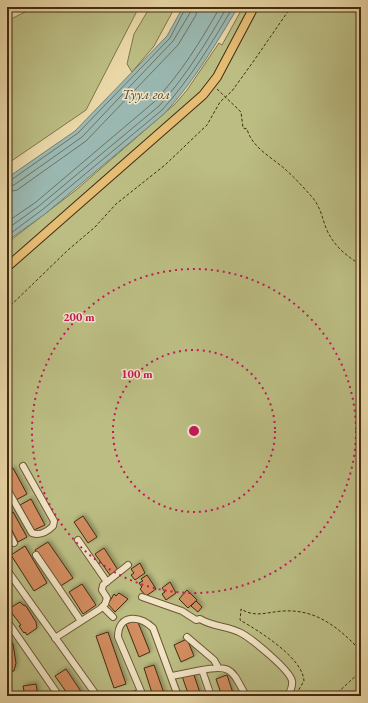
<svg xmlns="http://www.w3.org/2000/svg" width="368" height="703" font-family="'EB Garamond',serif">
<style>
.green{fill:#bbbd83;stroke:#80744a}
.water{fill:#9ab8b1;stroke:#788071}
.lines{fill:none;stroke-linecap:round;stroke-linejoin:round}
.shore{stroke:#707261;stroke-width:1}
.building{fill:#d38d61;stroke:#452c11;filter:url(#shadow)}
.minor-casing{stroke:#6e5736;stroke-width:8}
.major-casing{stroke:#452c11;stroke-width:10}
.path{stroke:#452c11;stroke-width:1;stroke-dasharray:3 2;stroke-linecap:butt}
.minor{stroke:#f1e5c6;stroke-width:6}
.major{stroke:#e4bc74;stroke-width:8}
.ring{fill:none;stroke:#c2185b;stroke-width:2;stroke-dasharray:2 4}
.labels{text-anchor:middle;stroke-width:3;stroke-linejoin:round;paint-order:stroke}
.water-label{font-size:15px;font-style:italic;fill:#564831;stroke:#f1e5c6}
.centre{fill:#c2185b;stroke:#f1e5c6;stroke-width:2}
.ring-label{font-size:12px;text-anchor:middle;font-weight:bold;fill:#c2185b;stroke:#f1e5c6;stroke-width:3;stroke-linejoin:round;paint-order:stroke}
</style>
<defs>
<filter id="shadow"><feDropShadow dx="2" dy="-2" stdDeviation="2" flood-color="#0004"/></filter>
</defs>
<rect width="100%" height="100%" fill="#e9d7a7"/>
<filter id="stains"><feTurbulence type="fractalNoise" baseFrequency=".005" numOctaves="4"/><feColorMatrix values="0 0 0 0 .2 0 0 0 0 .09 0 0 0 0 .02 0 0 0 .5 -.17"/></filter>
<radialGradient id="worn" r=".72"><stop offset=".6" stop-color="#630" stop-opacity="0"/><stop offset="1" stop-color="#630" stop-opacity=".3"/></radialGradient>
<path class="green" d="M35,7H139L86,110L7,164V21Z
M150,7H175L154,46L132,72L127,64L134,34Z
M243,7H361V696H7V243L76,190L175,104L187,90L219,43L222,45Z"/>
<path class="water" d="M183,7H238C216,44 194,81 165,113L45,214L7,241V178L75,131L167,36Z"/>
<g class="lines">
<path class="shore" d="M7,181L11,180L78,133L170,38L186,7
M7,186L14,185L82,137L173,41L190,13L191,7
M7,192L17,190L86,141L178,45L196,15L197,7
M7,222L36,202L154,102C181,73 201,41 220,7
M7,229L39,206L159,106C186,76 207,42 227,7
M7,236L42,210L162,110C190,79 212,43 233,7"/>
</g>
<path class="building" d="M13,468L27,494L16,500L7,484V472Z
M31,499L45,525L34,530L20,505Z
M7,501L12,511L9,512L10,514L13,512L27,537L18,542L7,521Z
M83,516L97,537L88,543L74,522Z
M48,542L73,578L59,587L35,550Z
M25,546L47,583L34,591L11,555Z
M104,548L118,570L110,575L95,554Z
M140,563L145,573L135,580L131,575L134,573L131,569Z
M147,575L156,589L146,596L140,589L142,587L139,583L143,581L141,579Z
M170,582L176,593L166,600L162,594L165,592L162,588Z
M82,584L96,605L83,614L69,592Z
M187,590L197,600L188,608L179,599Z
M119,593L128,599L115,612L108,604L114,594L116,596Z
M196,601L202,607L198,612L191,606Z
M20,602L23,605L26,606L36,622L37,628L27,635L25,632L24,633L19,626L21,625L11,612H12L10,608Z
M137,620L150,652L139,657L126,624Z
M108,632L126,684L114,688L96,636Z
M187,639L194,656L181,662L174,645Z
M7,640L13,644L16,663L14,671H7Z
M154,665L165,696H153L144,668Z
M66,669L84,696H69L55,676Z
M193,672L201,696H189L182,676Z
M227,675L234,696H222L216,679Z
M36,684L38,696H25L23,686Z"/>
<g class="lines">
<defs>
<path id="minor" d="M7,489L32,533C40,536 47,532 53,526L54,521L23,466
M7,529L14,543
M78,540L107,582
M36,555L81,621
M7,570L97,696
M142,597L182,611L196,620L200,619C213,627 228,626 241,633C252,639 290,670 292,681C293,686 290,692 288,696
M103,607L113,617
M7,621L59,696
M187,637L214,660L218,667
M55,638L100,609L105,604L107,598L102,590L103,585L128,565
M202,670C233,664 232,671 246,696
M172,676L202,670L211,696
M131,696L141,692
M143,696L118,637C118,614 139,615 153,628L178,696"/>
<path id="major" d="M7,267L203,95L217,77L254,7"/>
</defs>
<use href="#minor" class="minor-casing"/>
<use href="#major" class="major-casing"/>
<path class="path" d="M217,89L241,112L243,128L247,129C252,148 273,158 286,170C295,178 304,188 312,197C320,206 322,217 326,228C333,245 345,255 361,265
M7,309L68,250L95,227L116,204L165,165L207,125L220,102L232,91L253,62L291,7
M305,696L298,691L304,681C303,658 259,631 240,620L241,609C255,618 267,612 283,611C317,609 339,628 361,651
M334,696L361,671"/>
<use href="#minor" class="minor"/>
<use href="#major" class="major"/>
</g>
<g class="ring">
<circle cx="194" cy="431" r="81"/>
<circle cx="194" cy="431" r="162"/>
</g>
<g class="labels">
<g class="water-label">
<text x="146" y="99">Туул гол</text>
</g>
</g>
<circle cx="194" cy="431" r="6" class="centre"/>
<g class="ring-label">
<text x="79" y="321">200 m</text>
<text x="137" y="378">100 m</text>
</g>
<rect width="368" height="703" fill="none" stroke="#e9d7a7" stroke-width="24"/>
<rect x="8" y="8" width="352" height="687" fill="none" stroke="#452c11" stroke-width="2"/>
<rect x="12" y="12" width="344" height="679" fill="none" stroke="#452c11"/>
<rect width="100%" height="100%" filter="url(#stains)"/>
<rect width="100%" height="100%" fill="url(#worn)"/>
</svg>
